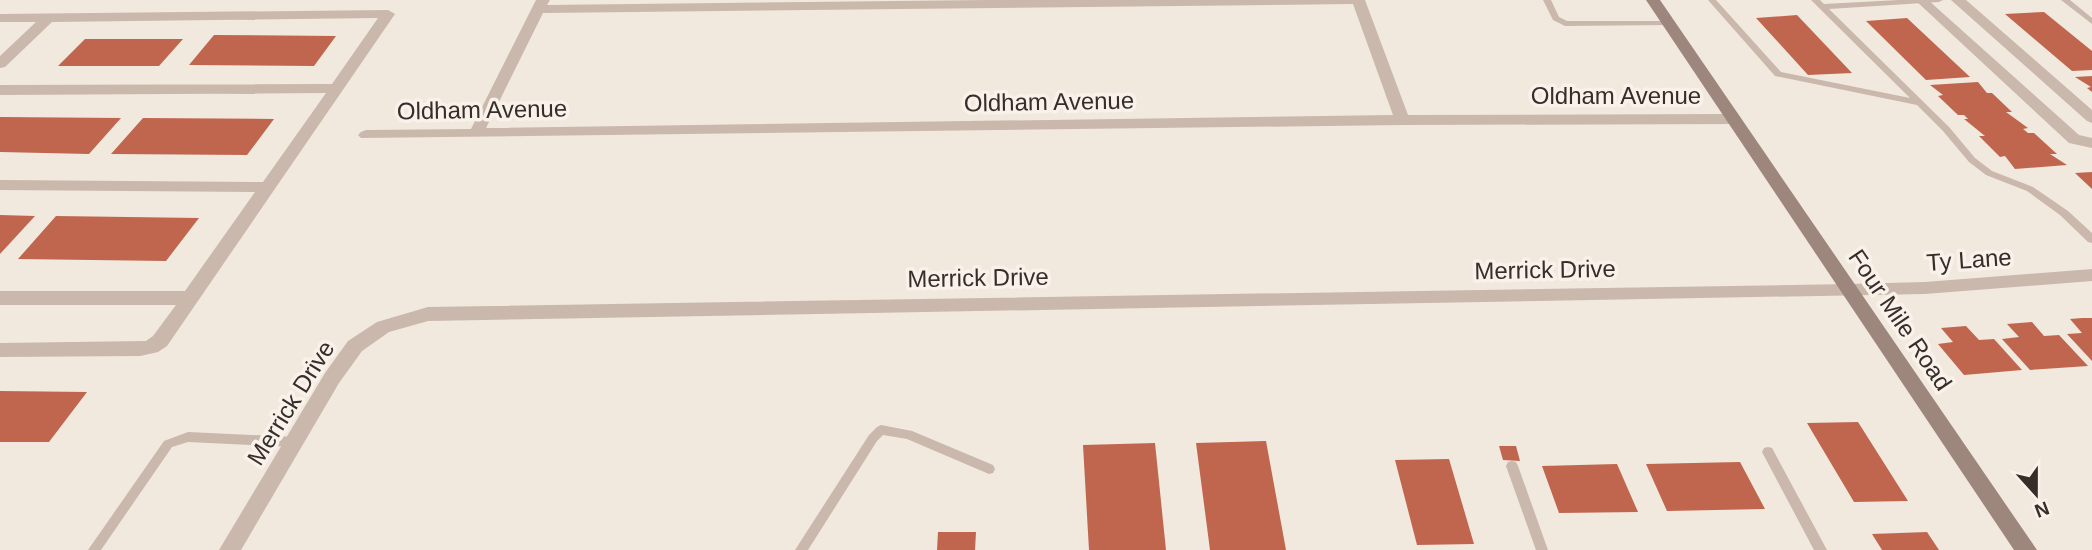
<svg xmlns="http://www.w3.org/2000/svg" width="2092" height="550" font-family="Helvetica,sans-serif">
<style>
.building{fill:#c0664e}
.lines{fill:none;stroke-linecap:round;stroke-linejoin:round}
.lane{fill:#c9b8ab;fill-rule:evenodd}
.street{fill:#c9b8ab;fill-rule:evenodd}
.secondary{fill:#9d877c;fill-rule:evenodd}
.labels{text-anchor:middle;stroke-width:7;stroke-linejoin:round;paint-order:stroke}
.street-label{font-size:24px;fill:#372e2a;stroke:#f9f2eb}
</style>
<rect width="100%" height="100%" fill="#f1e8de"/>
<path class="building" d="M2044,12L2092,51V70L2072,71L2005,14Z
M1797,15L1852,73L1808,75L1756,18Z
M1907,18L1970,77L1926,80L1866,21Z
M214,35L336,36L314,66L189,65Z
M85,39H183L159,66H58Z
M2092,76V92L2087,88L2091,87L2075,77Z
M1978,82L1987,93H1992L2012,112H2006L2028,128L2023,129L2028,133H2034L2057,154H2050L2067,165L2015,169L2005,156L2000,157L1979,136H1985L1964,119H1968L1964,115H1958L1938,96L1943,95L1930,85Z
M0,117L121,118L89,154L0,152Z
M143,118L274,119L247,155L111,154Z
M2092,172V189L2075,173Z
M0,215L35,216L0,254Z
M56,216L199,218L166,261L18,259Z
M2082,318H2092V361L2067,334L2082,333L2070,319Z
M2032,322L2044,336L2059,335L2088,366L2030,370L2002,339L2019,337L2007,324Z
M1966,326L1979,340L1994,339L2022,370L1964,375L1938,344L1953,342L1941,328Z
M0,391L87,392L49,442H0Z
M1858,422L1908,501L1854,502L1807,423Z
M1266,441L1286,550H1210L1196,443Z
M1155,443L1166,550H1089L1083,445Z
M1499,446H1516L1520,461L1503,460Z
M1449,459L1474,544L1417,545L1395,460Z
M1740,462L1765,509L1667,511L1646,464Z
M1617,464L1638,512L1559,513L1542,466Z
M938,532H976L975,550H937Z
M1927,532L1939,550H1882L1872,534Z"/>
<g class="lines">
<path class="lane" d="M1543,0H1551L1559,17L1567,21H1669L1673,23L1669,25L1565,26L1553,20Z
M1708,0H1716L1781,72L1910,98L1811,0H1820L1824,4L1899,0H1943L1939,2L1829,9L1949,127L1975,158L1992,171L2033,187L2068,211L2092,233V243L2088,242L2060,215L2027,191L1986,175L1969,162L1943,131L1917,105L1775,76Z
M2061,0H2070L2092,18V24Z
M881,425L912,431L993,465L995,469L993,473L989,474L907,439L883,435L877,441L808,550H795L869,435L877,427Z
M188,432L296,437L300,439L302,442L300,445L296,447L188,442L172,447L101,550H88L164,441Z
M1768,447L1772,448L1827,550H1814L1762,452L1764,448Z
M1512,461L1516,462L1518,466L1548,550H1536L1506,466L1508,462Z"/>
<path class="street" d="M536,0H550L547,5L987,0H1365L1408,115L1732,114L1740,119L1732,124L1402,125L361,138L358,135L361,132L366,130L471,129ZM1353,4L1393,115L486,128L543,13Z
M1915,0H1928L2079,135L2092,138V148L2069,143Z
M1951,0H1966L2092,110V123L2087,121Z
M388,10L395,14L167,346L158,352L140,356L0,357V343L146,341L153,336L176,305H0V291H185L255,192L0,190V180L263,182L326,93L0,95V85L332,84L378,18L52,22L5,67L0,68V56L36,22H0V14Z
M2092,269V281L1925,294L428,321L389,332L362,351L339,383L241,550H219L325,373L348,341L377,322L428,307L1850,284L1925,282Z"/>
<path class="secondary" d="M1646,0H1660L2037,550H2014Z"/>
</g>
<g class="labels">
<g class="street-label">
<text x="1616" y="104">Oldham Avenue</text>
<text transform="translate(1049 102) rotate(-1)" y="8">Oldham Avenue</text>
<text transform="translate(482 110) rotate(-1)" y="8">Oldham Avenue</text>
<text transform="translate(1969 260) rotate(-4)" y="8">Ty Lane</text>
<text transform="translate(1545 270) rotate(-1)" y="8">Merrick Drive</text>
<text transform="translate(978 278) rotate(-1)" y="8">Merrick Drive</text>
<text transform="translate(1900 320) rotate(56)" y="8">Four Mile Road</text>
<text transform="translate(291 403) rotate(-58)" y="8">Merrick Drive</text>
</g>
</g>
<g transform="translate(2036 494) rotate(159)" stroke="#f9f2eb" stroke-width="5" paint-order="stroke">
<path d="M0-5L12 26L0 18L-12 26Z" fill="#372e2a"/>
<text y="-10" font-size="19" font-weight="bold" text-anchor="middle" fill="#372e2a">N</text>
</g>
</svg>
